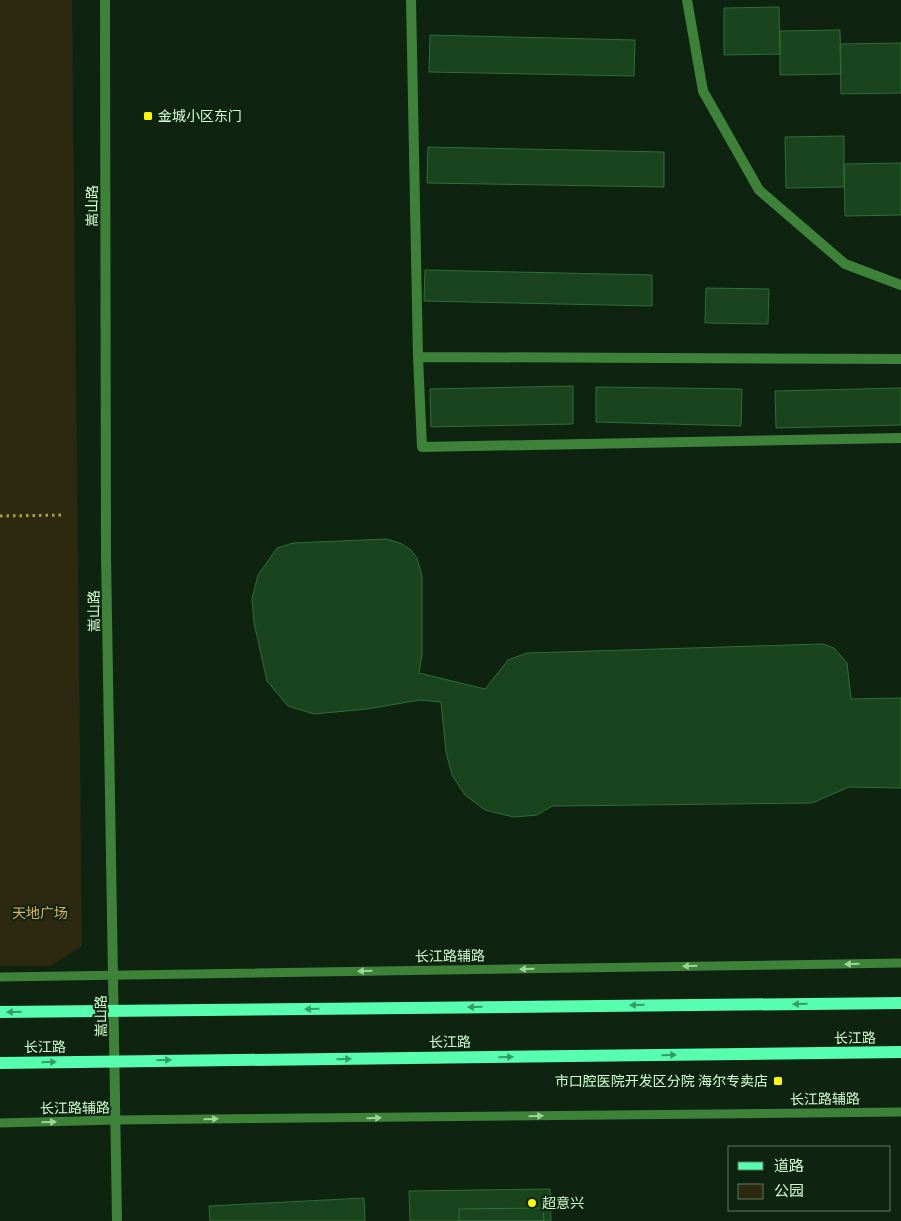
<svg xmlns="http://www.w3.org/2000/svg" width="901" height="1221" font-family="'Exo 2','Noto Sans SC',sans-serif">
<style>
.green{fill:#2d2911}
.building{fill:#1a441e;stroke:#2c7033}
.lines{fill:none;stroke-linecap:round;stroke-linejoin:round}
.path{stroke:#b59f2f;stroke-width:3;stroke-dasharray:2.5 4;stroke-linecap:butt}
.service{stroke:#3e8239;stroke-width:9}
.minor{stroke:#3e8239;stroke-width:10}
.tertiary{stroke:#3e8239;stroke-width:10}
.primary{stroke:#58feaf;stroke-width:12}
.oneway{fill:#9ed39c}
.oneway2{fill:#379b67}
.poi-dot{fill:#faf901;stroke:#0e2310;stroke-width:2}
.labels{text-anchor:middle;stroke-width:4;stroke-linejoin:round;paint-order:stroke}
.poi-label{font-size:14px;fill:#d1ffd1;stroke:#0e2310;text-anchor:start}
.street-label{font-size:14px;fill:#d1ffd1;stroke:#0e2310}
.park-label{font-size:14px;fill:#dfb15d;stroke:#0e2310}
</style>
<rect width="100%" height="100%" fill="#0e2310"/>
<path class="green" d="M0,0H72L82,946L51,966H0Z"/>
<path class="building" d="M779,7L780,54L724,55V8Z
M840,30L841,74L780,75V31Z
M430,35L635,40L634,76L429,72Z
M901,43V93L841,94L840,44Z
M844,136V187L786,188L785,137Z
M428,147L664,152V187L427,183Z
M901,163V215L845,216L844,164Z
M425,270L652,275V306L424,301Z
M706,288L769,289L768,324L705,323Z
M573,386V424L431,427L430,389Z
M596,387L742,389L741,426L596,422Z
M901,388V425L776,428L775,391Z
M387,539L402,544L411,550L417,558L422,576V655L419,673L485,689L508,660L527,653L823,644L834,648L847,663L851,699L901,698V788L849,787L812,803L552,806L537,815L514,817L485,810L465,795L452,775L446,752L441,702L420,700L367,709L314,714L288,706L267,681L254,623L252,599L258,575L277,548L293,543Z
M550,1189L551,1221H410L409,1191Z
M364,1198L365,1221H210L209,1206Z
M543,1208L544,1221H459V1209Z"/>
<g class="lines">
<path class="path" d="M0,516L64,515"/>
<path class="service" d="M0,977L901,963
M0,1123L116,1120L901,1112"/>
<path class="minor" d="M411,0L418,357L422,447L901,438
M687,0L703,91L759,190L845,264L901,285
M418,357L901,359"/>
<path class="tertiary" d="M105,0L106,555L117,1221"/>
<path class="primary" d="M0,1012L901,1003
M0,1063L901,1052"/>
</g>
<defs><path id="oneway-solid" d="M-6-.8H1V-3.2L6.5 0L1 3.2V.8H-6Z" transform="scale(1.25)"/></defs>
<g class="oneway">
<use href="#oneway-solid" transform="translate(852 964) rotate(179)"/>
<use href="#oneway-solid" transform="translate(690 966) rotate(179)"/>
<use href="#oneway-solid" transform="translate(527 969) rotate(179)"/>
<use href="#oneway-solid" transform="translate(365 971) rotate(179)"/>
<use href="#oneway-solid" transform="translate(536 1116) rotate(-1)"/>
<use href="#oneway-solid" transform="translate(374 1118) rotate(-1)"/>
<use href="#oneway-solid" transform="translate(211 1119) rotate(-1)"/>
<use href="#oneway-solid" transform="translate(49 1122) rotate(-1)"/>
</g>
<g class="oneway2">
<use href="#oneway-solid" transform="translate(800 1004) rotate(179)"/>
<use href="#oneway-solid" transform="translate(637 1005) rotate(179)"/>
<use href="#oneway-solid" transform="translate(475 1007) rotate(179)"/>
<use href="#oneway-solid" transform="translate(312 1009) rotate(179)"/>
<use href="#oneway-solid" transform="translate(14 1012) rotate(179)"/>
<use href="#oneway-solid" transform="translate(669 1055) rotate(-1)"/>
<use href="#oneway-solid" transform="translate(506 1057) rotate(-1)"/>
<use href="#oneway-solid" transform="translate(344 1059) rotate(-1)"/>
<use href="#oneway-solid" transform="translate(164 1060) rotate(-1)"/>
<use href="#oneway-solid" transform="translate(49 1062) rotate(-1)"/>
</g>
<g class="poi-dot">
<rect x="143" y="111" width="10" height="10" rx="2.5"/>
<rect x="773" y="1076" width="10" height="10" rx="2.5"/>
<circle cx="532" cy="1203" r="5"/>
</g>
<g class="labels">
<g class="poi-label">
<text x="158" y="121">金城小区东门</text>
<text x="768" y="1086" text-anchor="end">市口腔医院开发区分院 海尔专卖店</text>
<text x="542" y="1208">超意兴</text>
</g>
<g class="street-label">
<text transform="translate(92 206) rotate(-90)" y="5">嵩山路</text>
<text transform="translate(94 611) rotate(-91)" y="5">嵩山路</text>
<text transform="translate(450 956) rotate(-1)" y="5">长江路辅路</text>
<text transform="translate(101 1016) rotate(-91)" y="5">嵩山路</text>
<text transform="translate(855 1038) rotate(-1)" y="5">长江路</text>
<text transform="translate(450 1042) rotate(-1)" y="5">长江路</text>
<text transform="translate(45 1047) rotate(-1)" y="5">长江路</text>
<text transform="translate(825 1099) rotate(-1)" y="5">长江路辅路</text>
<text transform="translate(75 1108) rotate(-1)" y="5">长江路辅路</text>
</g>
<g class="park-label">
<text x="40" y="918">天地广场</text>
</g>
</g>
<rect x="728" y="1146" width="162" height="65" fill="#0e2310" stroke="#5c7b5d"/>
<rect x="738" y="1162" width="25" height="8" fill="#58feaf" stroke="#5c7b5d"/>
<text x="774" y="1171" font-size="15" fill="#d1ffd1">道路</text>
<rect x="738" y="1184" width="25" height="15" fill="#2d2911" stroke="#5c7b5d"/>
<text x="774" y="1196" font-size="15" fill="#d1ffd1">公园</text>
</svg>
